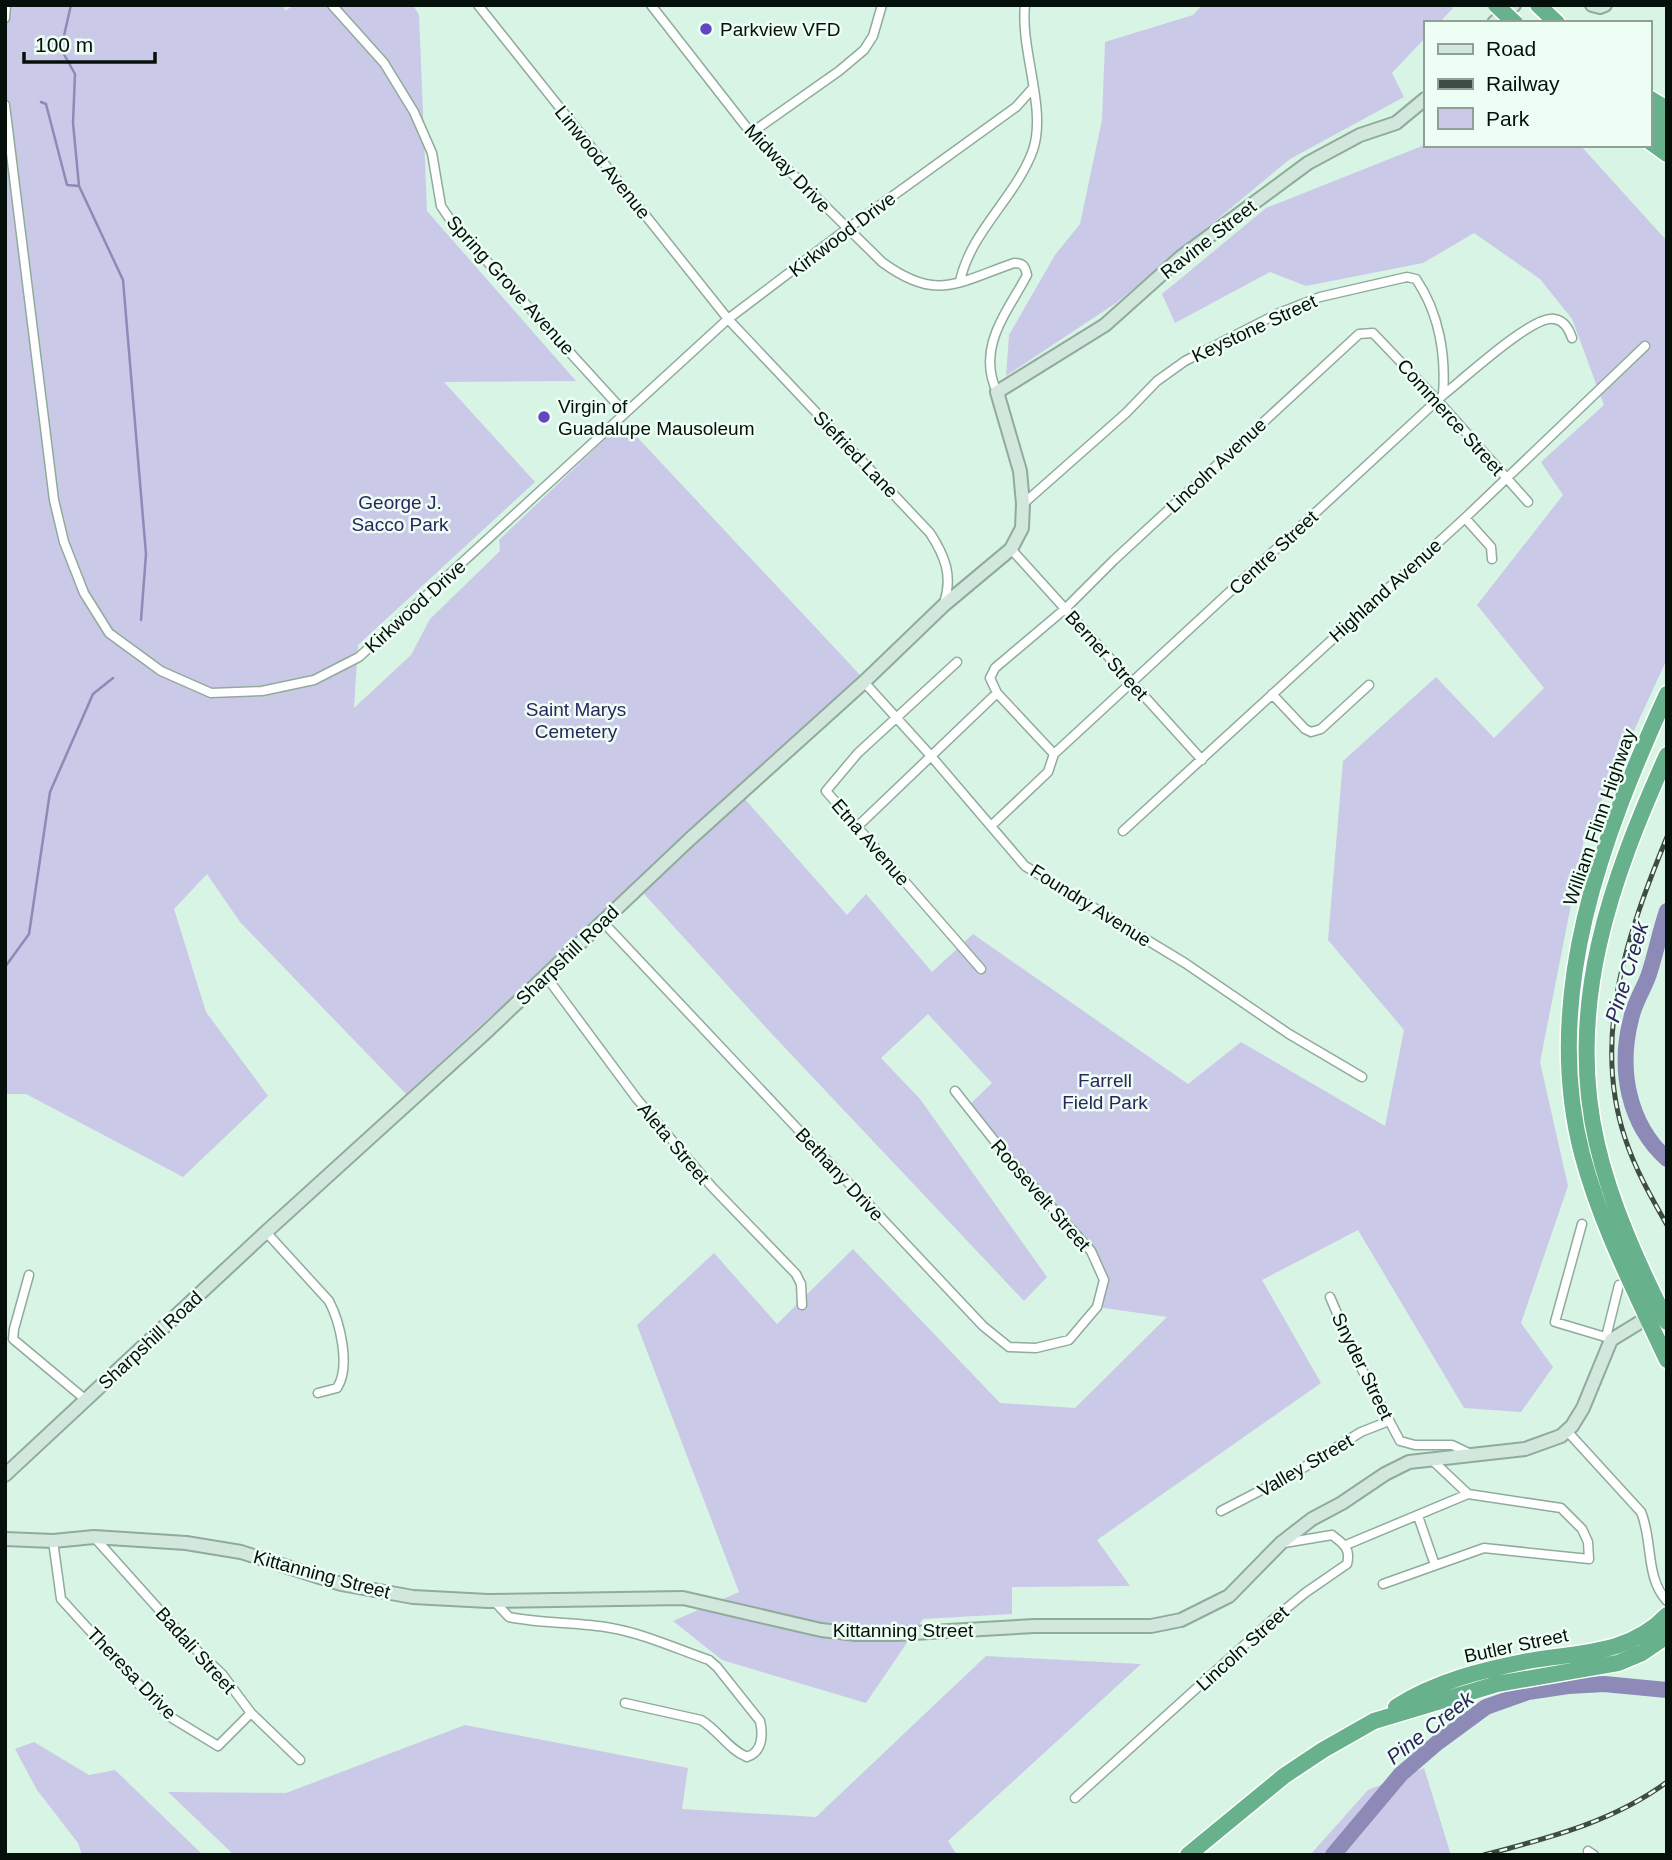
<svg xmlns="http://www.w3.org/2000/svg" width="1672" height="1860" font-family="Arial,sans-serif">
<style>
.green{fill:#cbc9e8}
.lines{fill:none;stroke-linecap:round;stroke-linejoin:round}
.stream{stroke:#8d8ab7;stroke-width:2.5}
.river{stroke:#8d8ab7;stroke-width:16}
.street-casing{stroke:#90ab9c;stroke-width:11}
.secondary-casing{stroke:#90ab9c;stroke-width:16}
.highway-casing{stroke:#fff;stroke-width:19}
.street{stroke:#fff;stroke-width:8}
.secondary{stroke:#d2e8dd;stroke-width:12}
.highway{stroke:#68b18d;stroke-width:16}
.rail-casing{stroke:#3e4d44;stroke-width:5}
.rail{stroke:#edfef5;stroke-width:2.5;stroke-dasharray:8;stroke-linecap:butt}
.highway-bridge-casing{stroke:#fff;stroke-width:19;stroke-linecap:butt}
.highway-bridge{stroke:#68b18d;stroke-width:16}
.poi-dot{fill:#6148c0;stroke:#edfef5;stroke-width:2.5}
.labels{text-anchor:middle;stroke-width:5;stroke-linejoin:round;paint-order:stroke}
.poi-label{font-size:19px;fill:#06100a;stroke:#edfef5;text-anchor:start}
.street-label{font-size:19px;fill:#06100a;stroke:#edfef5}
.park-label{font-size:19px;fill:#2e245d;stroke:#edfef5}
.water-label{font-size:21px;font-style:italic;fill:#2d235b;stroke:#edfef5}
</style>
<rect width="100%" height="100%" fill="#d8f4e4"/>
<path class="green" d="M94,5H283L285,11L294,5H413L419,15L427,211L576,381L444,382L535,482L358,645L354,708L411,655L430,619L500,551L499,540L623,422L861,676L737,790L847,915L866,894L932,972L973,934L1188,1084L1241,1042L1385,1126L1404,1030L1328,940L1343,761L1436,677L1494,738L1544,688L1477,605L1563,495L1541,462L1604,405L1572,319L1540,279L1474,233L1423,263L1306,286L1270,272L1175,323L1162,294L1266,208L1422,146L1425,142V145H1580L1667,241V659L1584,839L1540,1062L1568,1186L1521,1323L1553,1367L1521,1412L1464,1408L1358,1230L1262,1280L1321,1383L1097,1540L1130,1586L1012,1587V1614L923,1619L866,1703L722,1660L673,1621L739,1592L637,1325L714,1253L777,1324L853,1249L1000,1403L1075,1408L1167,1317L1097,1307L1104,1280L1091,1251L967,1107L992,1083L928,1014L881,1058L920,1099L1047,1277L1024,1301L770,1032L635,884L406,1094L240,922L207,874L174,909L206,1012L268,1096L183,1177L26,1094H5V7Z
M1202,5H1450L1453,8L1439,23H1425V38L1392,73L1404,97L1290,159L1116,303L1006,376L1009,335L1055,255L1080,224L1102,120L1105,42L1193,15Z
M986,1656L1141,1664L948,1841L957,1855H234L168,1792L286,1793L465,1725L688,1768L682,1809L816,1817Z
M34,1742L89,1775L115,1770L203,1855H82L78,1843L37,1790L15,1749Z
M1424,1768L1451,1855H1310L1368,1790Z"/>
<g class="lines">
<path class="stream" d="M71,5L61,49L75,74L73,123L79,186L123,280L146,554L141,620
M41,102L46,104L67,185L79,186
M5,967L29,934L50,792L93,694L113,678"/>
<path class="river" d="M1667,911C1660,931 1656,953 1649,974C1644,989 1634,1003 1631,1019C1618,1069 1628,1124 1667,1159
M1333,1855L1401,1774L1437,1743L1486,1707L1528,1692L1568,1686L1604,1684L1667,1690"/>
<defs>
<path id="street" d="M332,5L384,63L414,112L432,153L441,206L453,224L625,413
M478,5L728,319L930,533C945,556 953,576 944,603
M651,5L751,133L882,262C936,302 957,283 1014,263C1023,263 1025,266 1027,275C1007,313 976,347 997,392
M5,18L6,5
M5,105L54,500L64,542L84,593L109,633L161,671L211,693L262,691L314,680L359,657L728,319L847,229L1016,107L1033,88
M751,133L839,71L864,50L873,36L882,5
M960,281C971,231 1016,197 1033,150C1047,109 1020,50 1025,5
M1023,504L1126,413L1157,381L1185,361L1279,313L1320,297L1407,277L1416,279C1439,313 1446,355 1443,395
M1465,518L1491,547L1492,559
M1011,549L1202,760
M957,662L858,753L826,791L981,969
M864,682L931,756L1025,866L1185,963L1289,1034L1362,1077
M1272,694L1305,729L1311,732L1321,729L1369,685
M1054,754L997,693L990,678L995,668L1066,608L1114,560L1359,334L1373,333L1438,401L1528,502
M858,826L997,693
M991,826L1048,772L1054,754L1443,395C1464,379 1532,315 1554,319C1564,320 1569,329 1572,338
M1123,831L1465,518L1645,346
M602,921L983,1326L1009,1347L1036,1348L1069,1340L1097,1307L1104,1280L1091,1251L1012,1163L955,1091
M545,975L637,1099L712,1187L796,1274L801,1284L802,1305
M1582,1224L1555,1322L1612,1339
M266,1232L329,1301C340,1322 351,1367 337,1388L318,1393
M29,1275L14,1329L13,1339L86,1400
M1330,1297L1357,1360L1400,1441L1415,1445H1452L1471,1454
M1606,1337L1619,1285
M1567,1431L1641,1512C1653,1540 1645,1578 1667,1601
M1221,1511L1298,1471L1361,1432L1389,1421
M1418,1516L1435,1565
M94,1537L188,1642L222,1674L251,1713L300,1760
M53,1541L61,1599L155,1702L172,1718L218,1746L251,1713
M1346,1545L1468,1494
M1383,1584L1484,1548L1589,1559L1588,1542L1582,1529L1561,1508L1468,1494L1432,1460
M494,1601L509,1617C543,1624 578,1622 611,1628C645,1634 677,1649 709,1660L717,1667L760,1721C763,1734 763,1752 747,1757C729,1750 718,1730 701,1720L625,1703
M1075,1798L1271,1621L1305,1593L1347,1564C1351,1549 1344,1544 1332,1535L1284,1543
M1588,1851L1594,1855"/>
<path id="secondary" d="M1592,5L1600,7L1605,5
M1494,23L1514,5
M5,1475L266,1232L484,1034L690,839L864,682L944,605L1011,549L1022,528L1023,504L1020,471L997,392L1105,325L1181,257L1308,163L1360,135L1396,123L1425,99
M5,1539L53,1541L94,1537L186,1543L241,1552L341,1584L413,1597L488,1601L683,1598L821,1630L856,1634H896L1034,1626H1151L1181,1620L1229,1596L1281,1543L1312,1519L1342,1503L1385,1474L1409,1462L1525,1449L1561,1436L1572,1426L1583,1408L1611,1340L1655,1313"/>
<path id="highway" d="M1538,5L1557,23
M1649,98L1667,109
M1649,111L1667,124
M1649,126L1667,139
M1649,141L1667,154
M1667,694C1602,836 1541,997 1582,1154C1601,1226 1636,1293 1667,1360
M1667,755C1611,879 1565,1006 1597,1144C1611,1205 1639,1266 1667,1322
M1396,1707C1436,1681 1483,1670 1528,1661C1578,1652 1629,1655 1667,1615
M1188,1855L1284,1776L1323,1750L1374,1721L1497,1684L1618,1663L1642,1653L1667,1636"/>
</defs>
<use href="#street" class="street-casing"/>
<use href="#secondary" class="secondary-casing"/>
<use href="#highway" class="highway-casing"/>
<use href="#street" class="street"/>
<use href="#secondary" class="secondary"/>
<use href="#highway" class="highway"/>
<defs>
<path id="rail" d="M1667,837C1628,932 1591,1036 1625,1138C1635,1169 1651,1197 1667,1225
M1484,1855C1548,1838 1613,1822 1667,1782"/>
</defs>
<use href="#rail" class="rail-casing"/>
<use href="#rail" class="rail"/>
<defs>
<path id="highway-bridge" d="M1496,5L1515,23"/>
</defs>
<use href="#highway-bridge" class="highway-bridge-casing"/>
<use href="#highway-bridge" class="highway-bridge"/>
</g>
<g class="poi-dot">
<circle cx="706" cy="29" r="7"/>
<circle cx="544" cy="417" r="7"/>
</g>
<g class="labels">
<g class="poi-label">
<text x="720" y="36">Parkview VFD</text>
<text x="558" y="413">Virgin of<tspan x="558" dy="22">Guadalupe Mausoleum</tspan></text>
</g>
<g class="street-label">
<text transform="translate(603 162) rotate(51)" y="7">Linwood Avenue</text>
<text transform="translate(788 168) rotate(46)" y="7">Midway Drive</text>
<text transform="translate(842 234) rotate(-37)" y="7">Kirkwood Drive</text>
<text transform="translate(1208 239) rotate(-38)" y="7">Ravine Street</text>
<text transform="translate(511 285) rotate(48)" y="7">Spring Grove Avenue</text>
<text transform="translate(1254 328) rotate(-25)" y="7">Keystone Street</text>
<text transform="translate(1451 417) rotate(48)" y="7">Commerce Street</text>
<text transform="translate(856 454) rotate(46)" y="7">Siefried Lane</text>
<text transform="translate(1216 465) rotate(-43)" y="7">Lincoln Avenue</text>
<text transform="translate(1273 552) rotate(-43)" y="7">Centre Street</text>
<text transform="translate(1385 590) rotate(-42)" y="7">Highland Avenue</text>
<text transform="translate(415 606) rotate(-42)" y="7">Kirkwood Drive</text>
<text transform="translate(1107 655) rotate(48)" y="7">Berner Street</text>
<text transform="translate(1599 817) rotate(-71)" y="7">William Flinn Highway</text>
<text transform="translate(871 842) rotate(49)" y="7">Etna Avenue</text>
<text transform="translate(1091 905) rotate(32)" y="7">Foundry Avenue</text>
<text transform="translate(567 955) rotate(-44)" y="7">Sharpshill Road</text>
<text transform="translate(674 1143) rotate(50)" y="7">Aleta Street</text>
<text transform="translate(840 1174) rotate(47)" y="7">Bethany Drive</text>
<text transform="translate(1041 1195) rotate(49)" y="7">Roosevelt Street</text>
<text transform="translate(150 1340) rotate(-43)" y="7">Sharpshill Road</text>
<text transform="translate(1363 1366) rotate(64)" y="7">Snyder Street</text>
<text transform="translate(1305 1465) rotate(-30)" y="7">Valley Street</text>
<text transform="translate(322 1574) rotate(15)" y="7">Kittanning Street</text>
<text x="903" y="1637">Kittanning Street</text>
<text transform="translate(1516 1645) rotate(-12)" y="7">Butler Street</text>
<text transform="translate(1242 1648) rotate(-42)" y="7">Lincoln Street</text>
<text transform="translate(196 1650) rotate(48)" y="7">Badali Street</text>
<text transform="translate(132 1673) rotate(46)" y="7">Theresa Drive</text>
</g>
<g class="park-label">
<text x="400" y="509">George J.<tspan x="400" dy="22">Sacco Park</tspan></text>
<text x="576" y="716">Saint Marys<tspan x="576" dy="22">Cemetery</tspan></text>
<text x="1105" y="1087">Farrell<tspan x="1105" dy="22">Field Park</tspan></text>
</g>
<g class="water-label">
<text transform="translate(1627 972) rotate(-73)" y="7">Pine Creek</text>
<text transform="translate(1430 1728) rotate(-38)" y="7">Pine Creek</text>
</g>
</g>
<rect width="1672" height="1860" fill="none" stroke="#06100a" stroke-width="14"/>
<rect x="1424" y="21" width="228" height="126" fill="#edfef5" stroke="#919f97" stroke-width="2"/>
<rect x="1438" y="44" width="35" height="10" fill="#d2e8dd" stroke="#919f97" stroke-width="2"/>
<text x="1486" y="56" font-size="21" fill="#06100a">Road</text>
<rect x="1438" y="79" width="35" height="10" fill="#3e4d44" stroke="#919f97" stroke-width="2"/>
<text x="1486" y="91" font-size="21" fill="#06100a">Railway</text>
<rect x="1438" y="108" width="35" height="21" fill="#cbc9e8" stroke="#919f97" stroke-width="2"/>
<text x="1486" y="126" font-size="21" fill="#06100a">Park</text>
<path d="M24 52v10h131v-10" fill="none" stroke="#06100a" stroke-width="3.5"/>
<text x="35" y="52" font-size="21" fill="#06100a" stroke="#edfef5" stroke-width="5" paint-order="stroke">100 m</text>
</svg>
